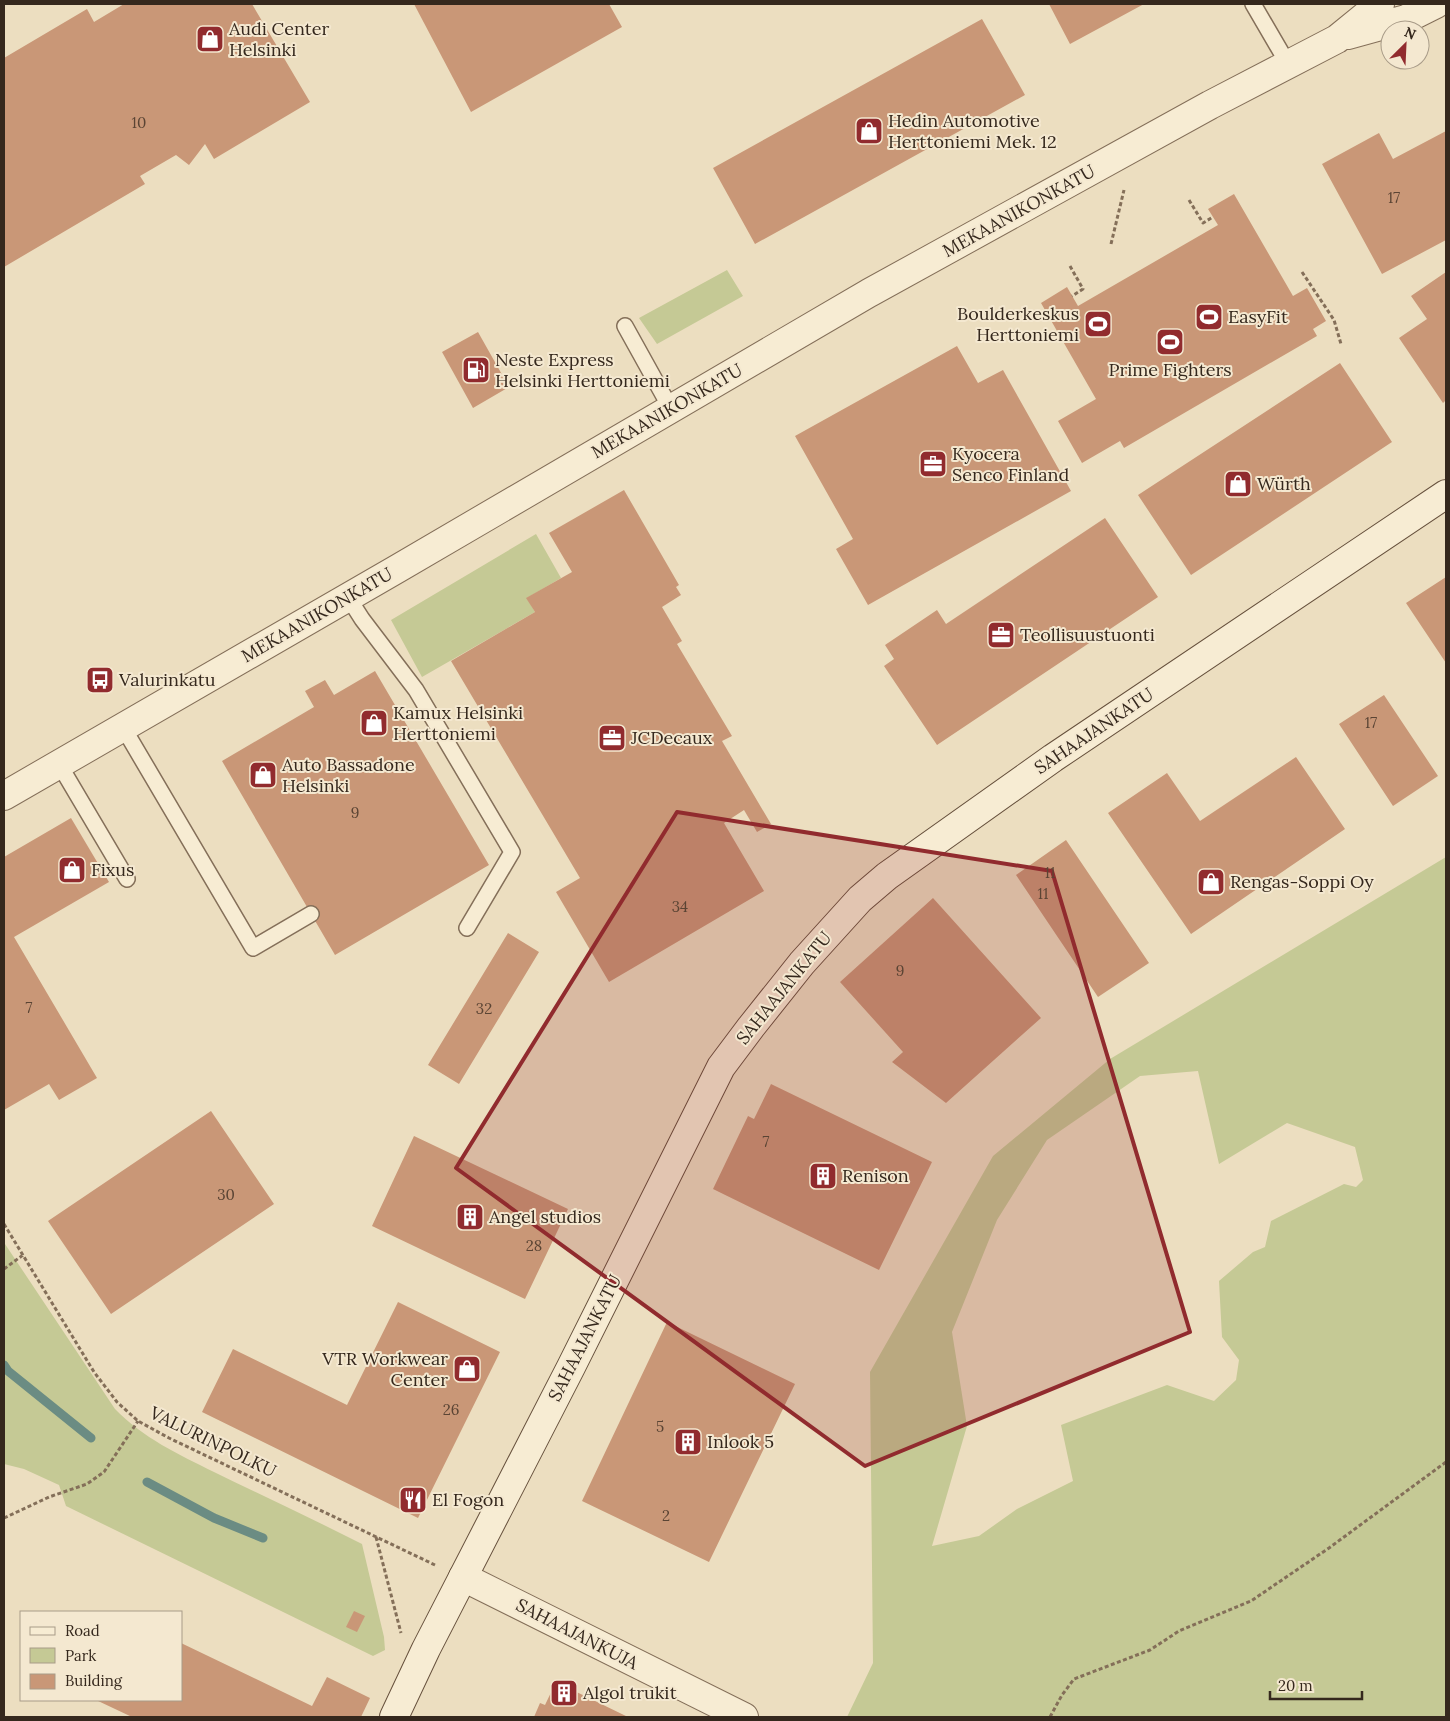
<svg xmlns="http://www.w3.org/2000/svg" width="1450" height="1721" font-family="Lora,serif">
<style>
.green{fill:#c5c995;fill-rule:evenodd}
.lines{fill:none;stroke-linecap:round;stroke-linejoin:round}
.stream{stroke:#6b8c83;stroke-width:9}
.building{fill:#c99777}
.service-casing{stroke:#846f59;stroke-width:18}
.minor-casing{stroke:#846f59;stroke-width:30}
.tertiary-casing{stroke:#846f59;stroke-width:30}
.secondary-casing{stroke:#66503c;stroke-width:30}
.path{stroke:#846f59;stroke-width:3;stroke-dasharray:4 2.5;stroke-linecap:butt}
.service{stroke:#f7ecd3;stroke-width:15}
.minor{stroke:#f7ecd3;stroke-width:28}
.tertiary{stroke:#f7ecd3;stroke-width:28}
.secondary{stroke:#f7ecd3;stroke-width:28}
.marked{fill:#912b2e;fill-opacity:0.2;stroke:#912b2e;stroke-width:4;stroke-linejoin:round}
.labels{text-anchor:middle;stroke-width:4;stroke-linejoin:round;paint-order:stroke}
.number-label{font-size:15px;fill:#5a4434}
.poi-label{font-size:18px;fill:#35281d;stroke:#f4e8d0;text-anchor:start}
.street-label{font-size:18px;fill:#35281d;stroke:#f4e8d0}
</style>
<rect width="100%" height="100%" fill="#ecdec0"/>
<path class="green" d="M727,270L743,296L657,344L639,318Z
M536,534L561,578L527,598L535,612L422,677L391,620Z
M1446,857V1717H847L873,1663L870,1372L993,1156L1110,1059ZM1198,1071L1219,1164L1287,1123L1355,1147L1363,1180L1356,1187L1344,1184L1271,1221L1265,1247L1253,1252L1219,1281L1222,1337L1239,1360L1236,1380L1214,1401L1167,1385L1061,1425L1073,1481L1017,1509L979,1536L932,1546L967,1426L952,1332L997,1220L1047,1140L1140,1076Z
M4,1239L5,1244L115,1409C143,1438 178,1454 214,1472C263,1496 313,1519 362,1544L384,1637L385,1650L373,1656L66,1506L59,1485L24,1469L4,1464Z"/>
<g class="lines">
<path class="stream" d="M4,1365L8,1371L91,1438
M147,1482L214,1518L263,1538"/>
</g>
<path class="building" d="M124,4H252L310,102L214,159L205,144L189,165L176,155L140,176L145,184L4,267V58L87,9L94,22Z
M414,4H609L622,27L471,112Z
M1049,4H1144L1070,44Z
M982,19L1025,95L755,244L713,168Z
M1446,131V240L1382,274L1322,164L1379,133L1393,159Z
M1234,194L1293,296L1307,288L1326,321L1313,329L1317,336L1124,448L1120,441L1082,463L1058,421L1096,399L1041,303L1067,287L1078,306L1218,225L1208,209Z
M1446,272V400L1443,403L1399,338L1427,319L1411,296Z
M478,332L509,387L473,408L442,352Z
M957,346L978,383L1003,370L1071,491L868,605L836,549L853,539L795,436Z
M1340,363L1392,442L1191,575L1138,495Z
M624,490L679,585L676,587L681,595L662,607L682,641L677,644L732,736L722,741L771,824L757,832L744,810L724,823L764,891L609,982L556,892L580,878L451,661L535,612L526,598L572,572L549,533Z
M1105,518L1158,597L937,745L884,666L894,659L885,645L937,610L946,624Z
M1446,577V663L1406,603Z
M375,671L489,865L335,955L222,761L314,707L305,691L325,680L334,695Z
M1384,695L1438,776L1393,806L1339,724Z
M1296,757L1345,829L1191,934L1108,813L1167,773L1200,821Z
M71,818L109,882L14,937L97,1078L59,1100L49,1084L4,1110V857Z
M1066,840L1149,963L1098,997L1016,875Z
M933,898L1041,1018L946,1103L892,1062L903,1052L840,982Z
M508,933L539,952L459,1084L428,1065Z
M771,1084L932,1162L879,1270L713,1189L748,1116L754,1119Z
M211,1111L274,1204L111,1314L48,1221Z
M414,1136L568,1209L525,1299L372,1226Z
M398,1302L500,1352L418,1518L202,1412L233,1349L347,1405Z
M667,1322L795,1384L709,1562L582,1501Z
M354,1611L365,1616L357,1632L346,1627Z
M181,1643L312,1706L327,1677L370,1698L361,1717H132L96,1700H181Z
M556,1682L628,1717H534L540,1703L545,1705Z"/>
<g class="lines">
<defs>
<path id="service" d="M1253,4L1288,64
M625,326L671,409
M348,597L362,619L416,690L512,852L467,928
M123,727L253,948L311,914
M59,764L127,879"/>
<path id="minor" d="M463,1577L744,1717"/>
<path id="tertiary" d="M1348,35L1406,19L1436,4
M4,796L397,569L869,293L1210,105L1337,39L1380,4"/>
<path id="secondary" d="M394,1717L426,1649L571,1367L721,1067L751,1027L802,963L860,899L887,876L1053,758L1446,494"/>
</defs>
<use href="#service" class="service-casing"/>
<use href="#minor" class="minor-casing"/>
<use href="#tertiary" class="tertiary-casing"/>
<use href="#secondary" class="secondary-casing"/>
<path class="path" d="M1189,200L1203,223L1213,217
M1111,244L1124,190
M1070,266L1083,289L1072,296
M1302,272L1334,320L1341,344
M4,1224L94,1372L117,1402L138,1421L169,1438L435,1565
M4,1269L23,1255
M4,1518L49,1497L87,1484L104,1472L138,1421
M376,1537L401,1633
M1050,1717L1062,1695L1074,1679L1150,1650L1179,1631L1251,1601L1329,1548L1446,1462"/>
<use href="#service" class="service"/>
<use href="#minor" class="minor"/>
<use href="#tertiary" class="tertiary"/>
<use href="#secondary" class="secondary"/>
</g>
<path class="marked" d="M677,812L1052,871L1190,1332L865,1466L456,1168Z"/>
<defs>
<symbol id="shop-square" viewBox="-11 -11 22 22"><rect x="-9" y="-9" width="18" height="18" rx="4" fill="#912b2e" stroke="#f4e8d0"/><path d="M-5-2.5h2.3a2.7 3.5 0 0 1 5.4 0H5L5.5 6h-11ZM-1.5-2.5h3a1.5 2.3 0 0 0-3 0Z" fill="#fff"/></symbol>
<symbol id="stadium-square" viewBox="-11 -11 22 22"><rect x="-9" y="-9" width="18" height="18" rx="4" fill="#912b2e" stroke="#f4e8d0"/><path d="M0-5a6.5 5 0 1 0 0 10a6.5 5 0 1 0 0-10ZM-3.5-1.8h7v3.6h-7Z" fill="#fff"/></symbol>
<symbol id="fuel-square" viewBox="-11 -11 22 22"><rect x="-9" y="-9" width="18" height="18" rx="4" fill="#912b2e" stroke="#f4e8d0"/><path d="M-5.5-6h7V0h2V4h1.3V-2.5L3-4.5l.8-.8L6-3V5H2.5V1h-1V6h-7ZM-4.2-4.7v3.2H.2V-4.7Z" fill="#fff"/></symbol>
<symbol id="office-square" viewBox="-11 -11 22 22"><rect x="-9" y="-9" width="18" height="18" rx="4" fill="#912b2e" stroke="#f4e8d0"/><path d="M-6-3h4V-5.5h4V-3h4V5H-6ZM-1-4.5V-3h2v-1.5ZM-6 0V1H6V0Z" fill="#fff"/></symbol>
<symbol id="bus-square" viewBox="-11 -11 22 22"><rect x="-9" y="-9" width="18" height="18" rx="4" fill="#912b2e" stroke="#f4e8d0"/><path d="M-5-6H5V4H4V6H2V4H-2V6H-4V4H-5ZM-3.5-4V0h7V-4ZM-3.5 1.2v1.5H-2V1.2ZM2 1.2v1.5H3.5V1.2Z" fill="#fff"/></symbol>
<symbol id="building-square" viewBox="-11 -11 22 22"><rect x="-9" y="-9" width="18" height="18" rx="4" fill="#912b2e" stroke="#f4e8d0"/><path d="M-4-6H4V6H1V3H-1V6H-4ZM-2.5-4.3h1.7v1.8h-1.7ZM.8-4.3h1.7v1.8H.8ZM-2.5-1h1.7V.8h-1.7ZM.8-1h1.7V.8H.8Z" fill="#fff"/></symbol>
<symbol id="restaurant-square" viewBox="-11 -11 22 22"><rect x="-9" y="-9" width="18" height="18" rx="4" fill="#912b2e" stroke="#f4e8d0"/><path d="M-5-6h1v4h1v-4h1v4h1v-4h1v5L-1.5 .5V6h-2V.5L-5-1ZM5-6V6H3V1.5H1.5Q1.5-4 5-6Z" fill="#fff"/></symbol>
</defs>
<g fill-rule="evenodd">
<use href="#shop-square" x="194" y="23" width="32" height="32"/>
<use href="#shop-square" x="853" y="115" width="32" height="32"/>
<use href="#stadium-square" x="1193" y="301" width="32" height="32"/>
<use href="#stadium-square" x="1082" y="308" width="32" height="32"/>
<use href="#stadium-square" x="1154" y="326" width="32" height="32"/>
<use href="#fuel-square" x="460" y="354" width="32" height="32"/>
<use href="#office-square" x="917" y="448" width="32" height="32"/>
<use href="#shop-square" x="1222" y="468" width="32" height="32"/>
<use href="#office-square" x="985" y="619" width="32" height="32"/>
<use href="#bus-square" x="84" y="664" width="32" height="32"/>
<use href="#shop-square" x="358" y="707" width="32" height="32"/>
<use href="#office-square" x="596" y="722" width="32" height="32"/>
<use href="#shop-square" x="247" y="759" width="32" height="32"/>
<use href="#shop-square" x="56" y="854" width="32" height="32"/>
<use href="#shop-square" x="1195" y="866" width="32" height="32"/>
<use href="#building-square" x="807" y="1160" width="32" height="32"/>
<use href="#building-square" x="454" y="1201" width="32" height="32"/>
<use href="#shop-square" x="451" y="1353" width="32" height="32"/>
<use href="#building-square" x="672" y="1426" width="32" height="32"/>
<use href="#restaurant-square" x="397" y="1484" width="32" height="32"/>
<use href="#building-square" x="548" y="1677" width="32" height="32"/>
</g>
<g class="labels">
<g class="number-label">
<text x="139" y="128">10</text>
<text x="1394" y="203">17</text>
<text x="1371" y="728">17</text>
<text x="355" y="818">9</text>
<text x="1050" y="878">11</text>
<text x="1043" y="899">11</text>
<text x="680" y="912">34</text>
<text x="900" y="976">9</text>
<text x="29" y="1013">7</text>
<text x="484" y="1014">32</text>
<text x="766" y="1147">7</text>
<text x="226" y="1200">30</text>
<text x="534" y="1251">28</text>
<text x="451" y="1415">26</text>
<text x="660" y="1432">5</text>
<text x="666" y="1521">2</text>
</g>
<g class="poi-label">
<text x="229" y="35">Audi Center<tspan x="229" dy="21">Helsinki</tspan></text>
<text x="888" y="127">Hedin Automotive<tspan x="888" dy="21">Herttoniemi Mek. 12</tspan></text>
<text x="1079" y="320" text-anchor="end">Boulderkeskus<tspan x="1079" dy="21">Herttoniemi</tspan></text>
<text x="1228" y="323">EasyFit</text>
<text x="495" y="366">Neste Express<tspan x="495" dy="21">Helsinki Herttoniemi</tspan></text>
<text x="1170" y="376" text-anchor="middle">Prime Fighters</text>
<text x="952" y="460">Kyocera<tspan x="952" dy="21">Senco Finland</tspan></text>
<text x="1257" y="490">Würth</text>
<text x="1020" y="641">Teollisuustuonti</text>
<text x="119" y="686">Valurinkatu</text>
<text x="393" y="719">Kamux Helsinki<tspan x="393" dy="21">Herttoniemi</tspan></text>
<text x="631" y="744">JCDecaux</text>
<text x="282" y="771">Auto Bassadone<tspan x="282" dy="21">Helsinki</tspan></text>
<text x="91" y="876">Fixus</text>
<text x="1230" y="888">Rengas-Soppi Oy</text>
<text x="842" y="1182">Renison</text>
<text x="489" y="1223">Angel studios</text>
<text x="448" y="1365" text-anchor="end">VTR Workwear<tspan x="448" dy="21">Center</tspan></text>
<text x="707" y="1448">Inlook 5</text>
<text x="432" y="1506">El Fogon</text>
<text x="583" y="1699">Algol trukit</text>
</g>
<g class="street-label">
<text transform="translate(1019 211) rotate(-29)" y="6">MEKAANIKONKATU</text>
<text transform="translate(667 411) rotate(-30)" y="6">MEKAANIKONKATU</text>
<text transform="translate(317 615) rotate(-30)" y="6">MEKAANIKONKATU</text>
<text transform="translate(1094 731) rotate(-34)" y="6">SAHAAJANKATU</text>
<text transform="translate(784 988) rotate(-51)" y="6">SAHAAJANKATU</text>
<text transform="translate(585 1338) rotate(-63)" y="6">SAHAAJANKATU</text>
<text transform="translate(213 1442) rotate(26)" y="6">VALURINPOLKU</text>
<text transform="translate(577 1634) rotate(27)" y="6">SAHAAJANKUJA</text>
</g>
</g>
<rect width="1450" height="1721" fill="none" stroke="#35281d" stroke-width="10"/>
<rect x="20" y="1611" width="162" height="90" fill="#f4e8d0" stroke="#a89b88"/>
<rect x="30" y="1627" width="25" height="8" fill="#f7ecd3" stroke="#a89b88"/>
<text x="65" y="1636" font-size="15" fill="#35281d">Road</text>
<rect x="30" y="1648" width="25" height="15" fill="#c5c995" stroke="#a89b88"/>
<text x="65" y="1661" font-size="15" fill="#35281d">Park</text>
<rect x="30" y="1674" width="25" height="15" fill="#c99777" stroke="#a89b88"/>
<text x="65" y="1686" font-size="15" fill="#35281d">Building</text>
<g transform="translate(1405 45) rotate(24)"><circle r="24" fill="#f4e8d0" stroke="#a89b88"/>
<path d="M0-4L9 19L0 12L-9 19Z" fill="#912b2e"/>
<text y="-8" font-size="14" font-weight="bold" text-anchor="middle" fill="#35281d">N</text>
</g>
<path d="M1270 1691v8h92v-8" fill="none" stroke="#35281d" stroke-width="2.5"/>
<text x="1278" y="1691" font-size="15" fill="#35281d" stroke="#f4e8d0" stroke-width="4" paint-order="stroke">20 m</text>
</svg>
